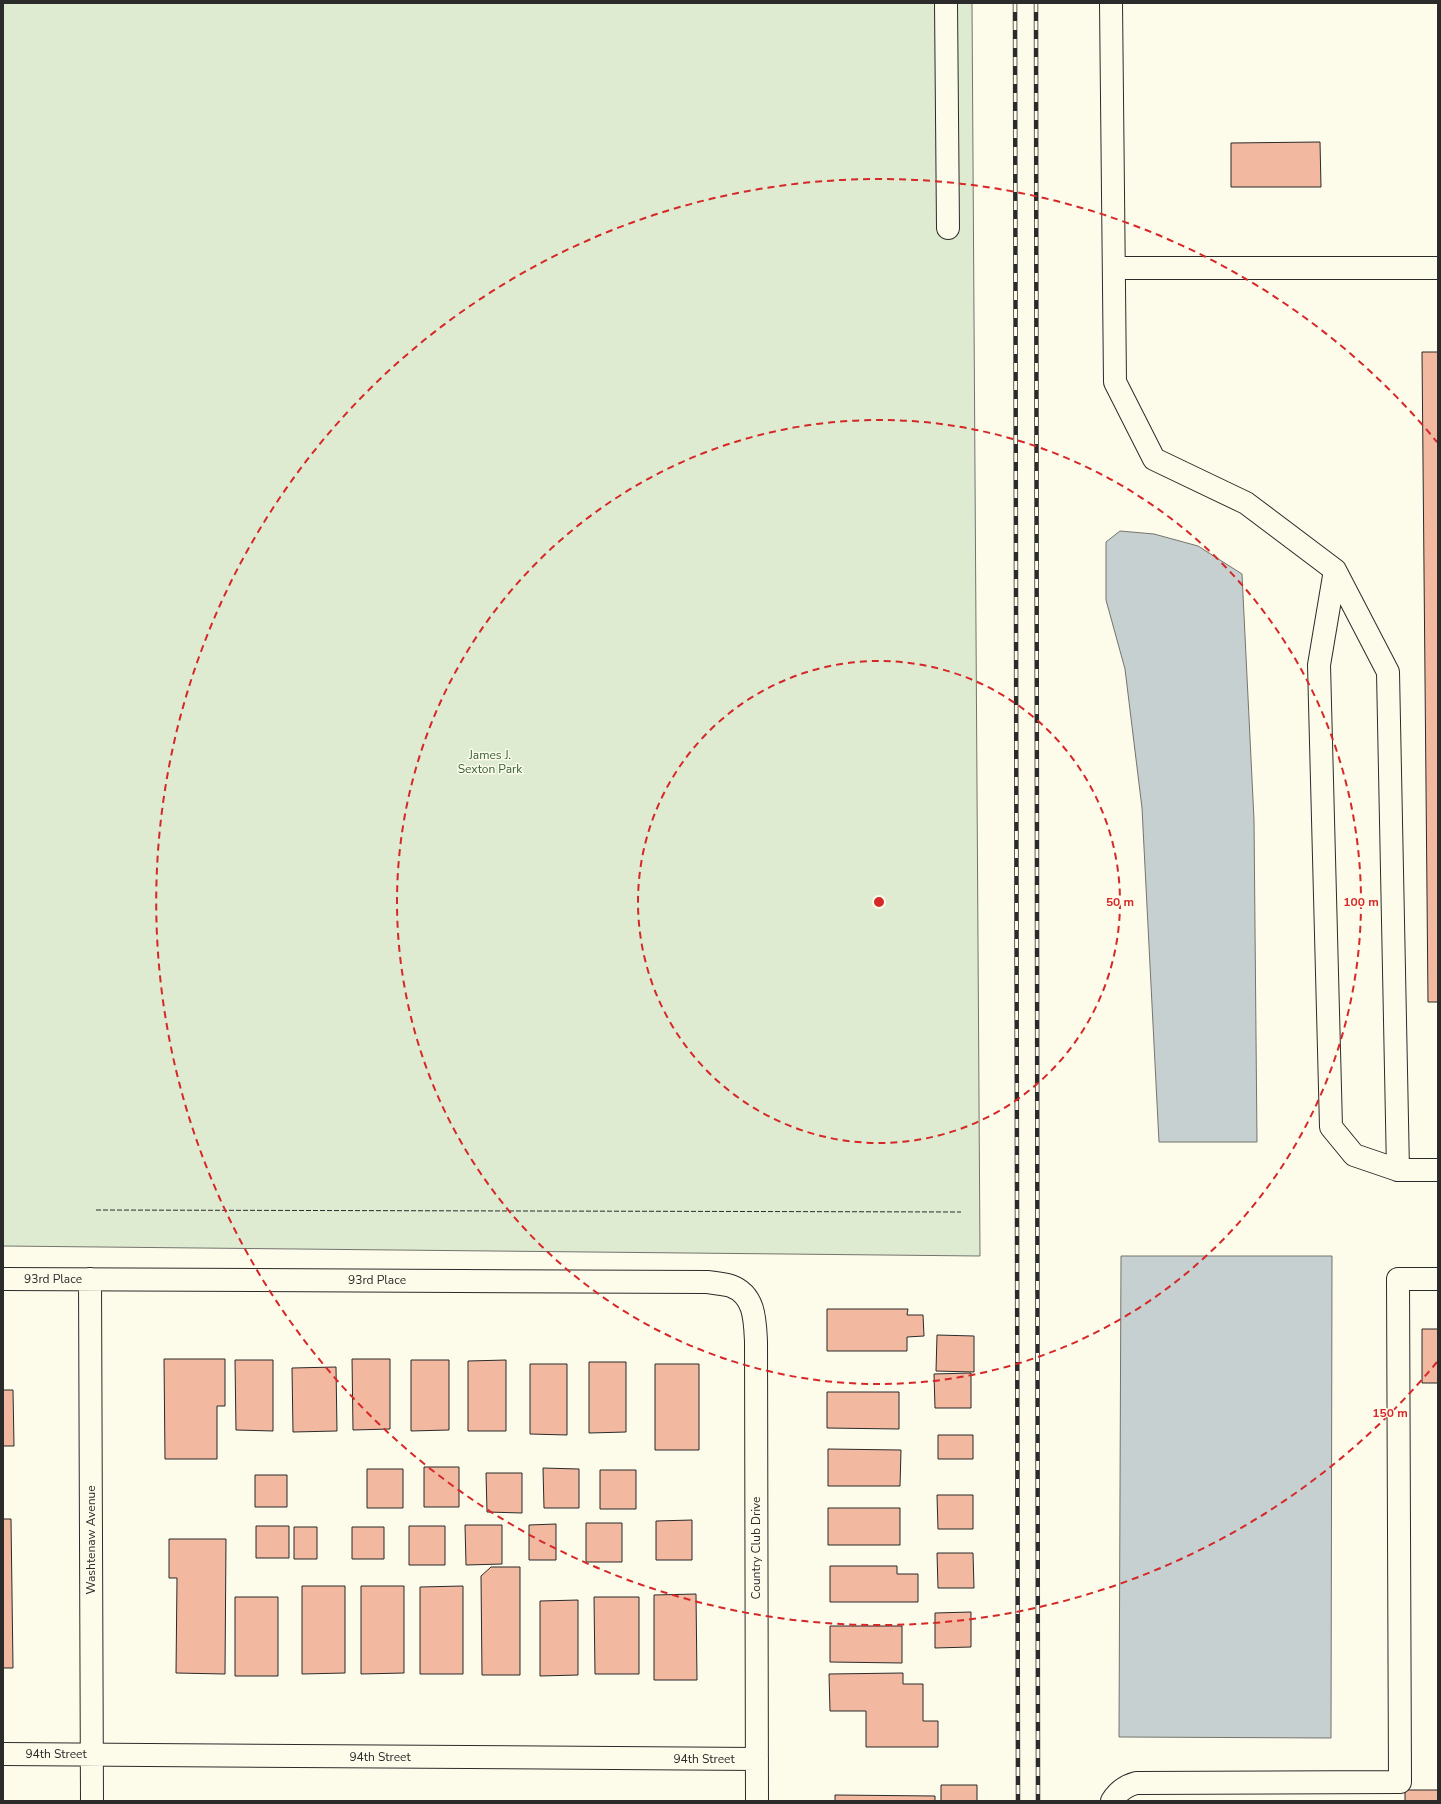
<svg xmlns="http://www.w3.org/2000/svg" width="1441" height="1804" font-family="'Nunito Sans',sans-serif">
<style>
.green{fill:#deebd1;stroke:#74746e}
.water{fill:#c7d0d0;stroke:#74746e}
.building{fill:#f2b8a0;stroke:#2b2b2b}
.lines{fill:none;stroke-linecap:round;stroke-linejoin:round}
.minor-casing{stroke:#2b2b2b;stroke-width:24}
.minor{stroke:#fdfbea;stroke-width:22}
.rail-casing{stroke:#2b2b2b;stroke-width:4.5}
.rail{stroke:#fdfbea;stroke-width:3;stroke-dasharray:9;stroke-linecap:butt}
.fence{stroke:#2b2b2b;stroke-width:1;stroke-dasharray:5 2;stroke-linecap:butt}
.ring{fill:none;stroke:#d62828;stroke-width:2;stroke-dasharray:7 5}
.labels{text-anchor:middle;stroke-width:3;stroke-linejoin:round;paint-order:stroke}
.park-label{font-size:12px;fill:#34623c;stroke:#fdfbea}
.street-label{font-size:12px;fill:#2b2b2b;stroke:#fdfbea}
.centre{fill:#d62828;stroke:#fdfbea;stroke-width:2}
.ring-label{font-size:12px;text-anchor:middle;font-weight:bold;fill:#d62828;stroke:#fdfbea;stroke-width:3;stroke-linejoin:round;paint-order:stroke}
</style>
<rect width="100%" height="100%" fill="#fdfbea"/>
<path class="green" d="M3,3H972L980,1256L3,1246Z"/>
<path class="water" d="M1120,531L1154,534L1198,546L1242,574L1254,820L1257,1142H1159L1142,808L1125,669L1106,600V542Z
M1121,1256H1332L1331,1738L1119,1737Z"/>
<path class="building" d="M1320,142L1321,187H1231V143Z
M1422,352H1438V1002H1428Z
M827,1309H908L907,1315H923L924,1336L907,1337V1351H827Z
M1422,1329H1438V1383H1422Z
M937,1335L974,1336V1372L936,1371Z
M164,1359H225V1406H217V1459H165Z
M352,1359H390V1429L353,1430Z
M235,1360H273V1431L236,1430Z
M411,1360H449V1430L411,1431Z
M506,1360V1431H468V1361Z
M589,1362H626V1432L589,1433Z
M530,1364H567V1435L530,1434Z
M655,1364H699V1450H655Z
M336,1367L337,1431L293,1432L292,1368Z
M971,1373V1408H935L934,1374Z
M3,1390H13L14,1446H3Z
M827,1392H899V1429L827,1428Z
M938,1435H973V1459H938Z
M828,1449L901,1450L900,1486H828Z
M424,1467H459V1507H424Z
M543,1468L579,1469V1508H544Z
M367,1469H403V1508H367Z
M600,1470H636V1509H600Z
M486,1473H522V1513L487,1512Z
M255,1475H287V1507H255Z
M937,1495H973V1529H938Z
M828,1508H900V1545H828Z
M3,1519H11L13,1668H3Z
M692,1520V1560H656V1521Z
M586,1523H622V1562H586Z
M556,1524V1560H529V1525Z
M465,1525H502V1564L466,1565Z
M256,1526H289V1558H256Z
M409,1526H445V1565H409Z
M294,1527H317V1559H294Z
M352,1527H384V1559H352Z
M169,1539H226L225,1674L176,1673L177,1578H169Z
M937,1553H973L974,1588H938Z
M830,1566H897V1574H918V1602H830Z
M491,1567H520V1675H482L481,1576Z
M302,1586H345V1673L302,1674Z
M361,1586H404V1673L361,1674Z
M463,1586V1674H420V1587Z
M696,1594L697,1680H654V1595Z
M235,1597H278V1676H235Z
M594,1597H639V1674H595Z
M578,1600V1675L540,1676V1601Z
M971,1612V1647L935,1648V1613Z
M830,1626H902V1663L830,1662Z
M903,1673V1684H923V1721H938V1747H866V1711H830L829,1674Z
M941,1785H977V1801H941Z
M1405,1790H1438V1801H1405Z
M835,1795L935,1796V1801H835Z"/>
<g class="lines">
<defs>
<path id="minor" d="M946,3L948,228
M1111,3L1115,382L1154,459L1246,503L1335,570L1388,672L1398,1170
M1114,268H1438
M1335,570L1319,665L1331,1127L1354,1155L1398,1170H1438
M3,1279L707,1282C715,1283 724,1284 731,1286C755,1295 755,1320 756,1342L757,1801
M90,1279L92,1801
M3,1754L757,1759
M1112,1801C1118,1791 1125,1786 1136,1783L1400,1782L1398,1279H1438"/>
</defs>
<use href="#minor" class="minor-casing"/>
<use href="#minor" class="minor"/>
<defs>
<path id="rail" d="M1015,3L1018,1801
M1036,3L1038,1801"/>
</defs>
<use href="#rail" class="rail-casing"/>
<use href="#rail" class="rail"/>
<path class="fence" d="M96,1210L961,1212"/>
</g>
<g class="ring">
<circle cx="879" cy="902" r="241"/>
<circle cx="879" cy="902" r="482"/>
<path d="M1437 1362A723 723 0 1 1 1437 442"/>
</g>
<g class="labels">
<g class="park-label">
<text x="490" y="759">James J.<tspan x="490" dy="14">Sexton Park</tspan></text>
</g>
<g class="street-label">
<text x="53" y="1283">93rd Place</text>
<text x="377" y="1284">93rd Place</text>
<text transform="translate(91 1540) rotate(-90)" y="4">Washtenaw Avenue</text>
<text transform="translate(756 1548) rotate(-90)" y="4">Country Club Drive</text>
<text x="56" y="1758">94th Street</text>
<text x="380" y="1761">94th Street</text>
<text x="704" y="1763">94th Street</text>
</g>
</g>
<circle cx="879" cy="902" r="6" class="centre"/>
<g class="ring-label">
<text x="1120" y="906">50 m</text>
<text x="1361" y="906">100 m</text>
<text x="1390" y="1417">150 m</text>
</g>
<rect width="1441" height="1804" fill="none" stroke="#2b2b2b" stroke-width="8"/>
</svg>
